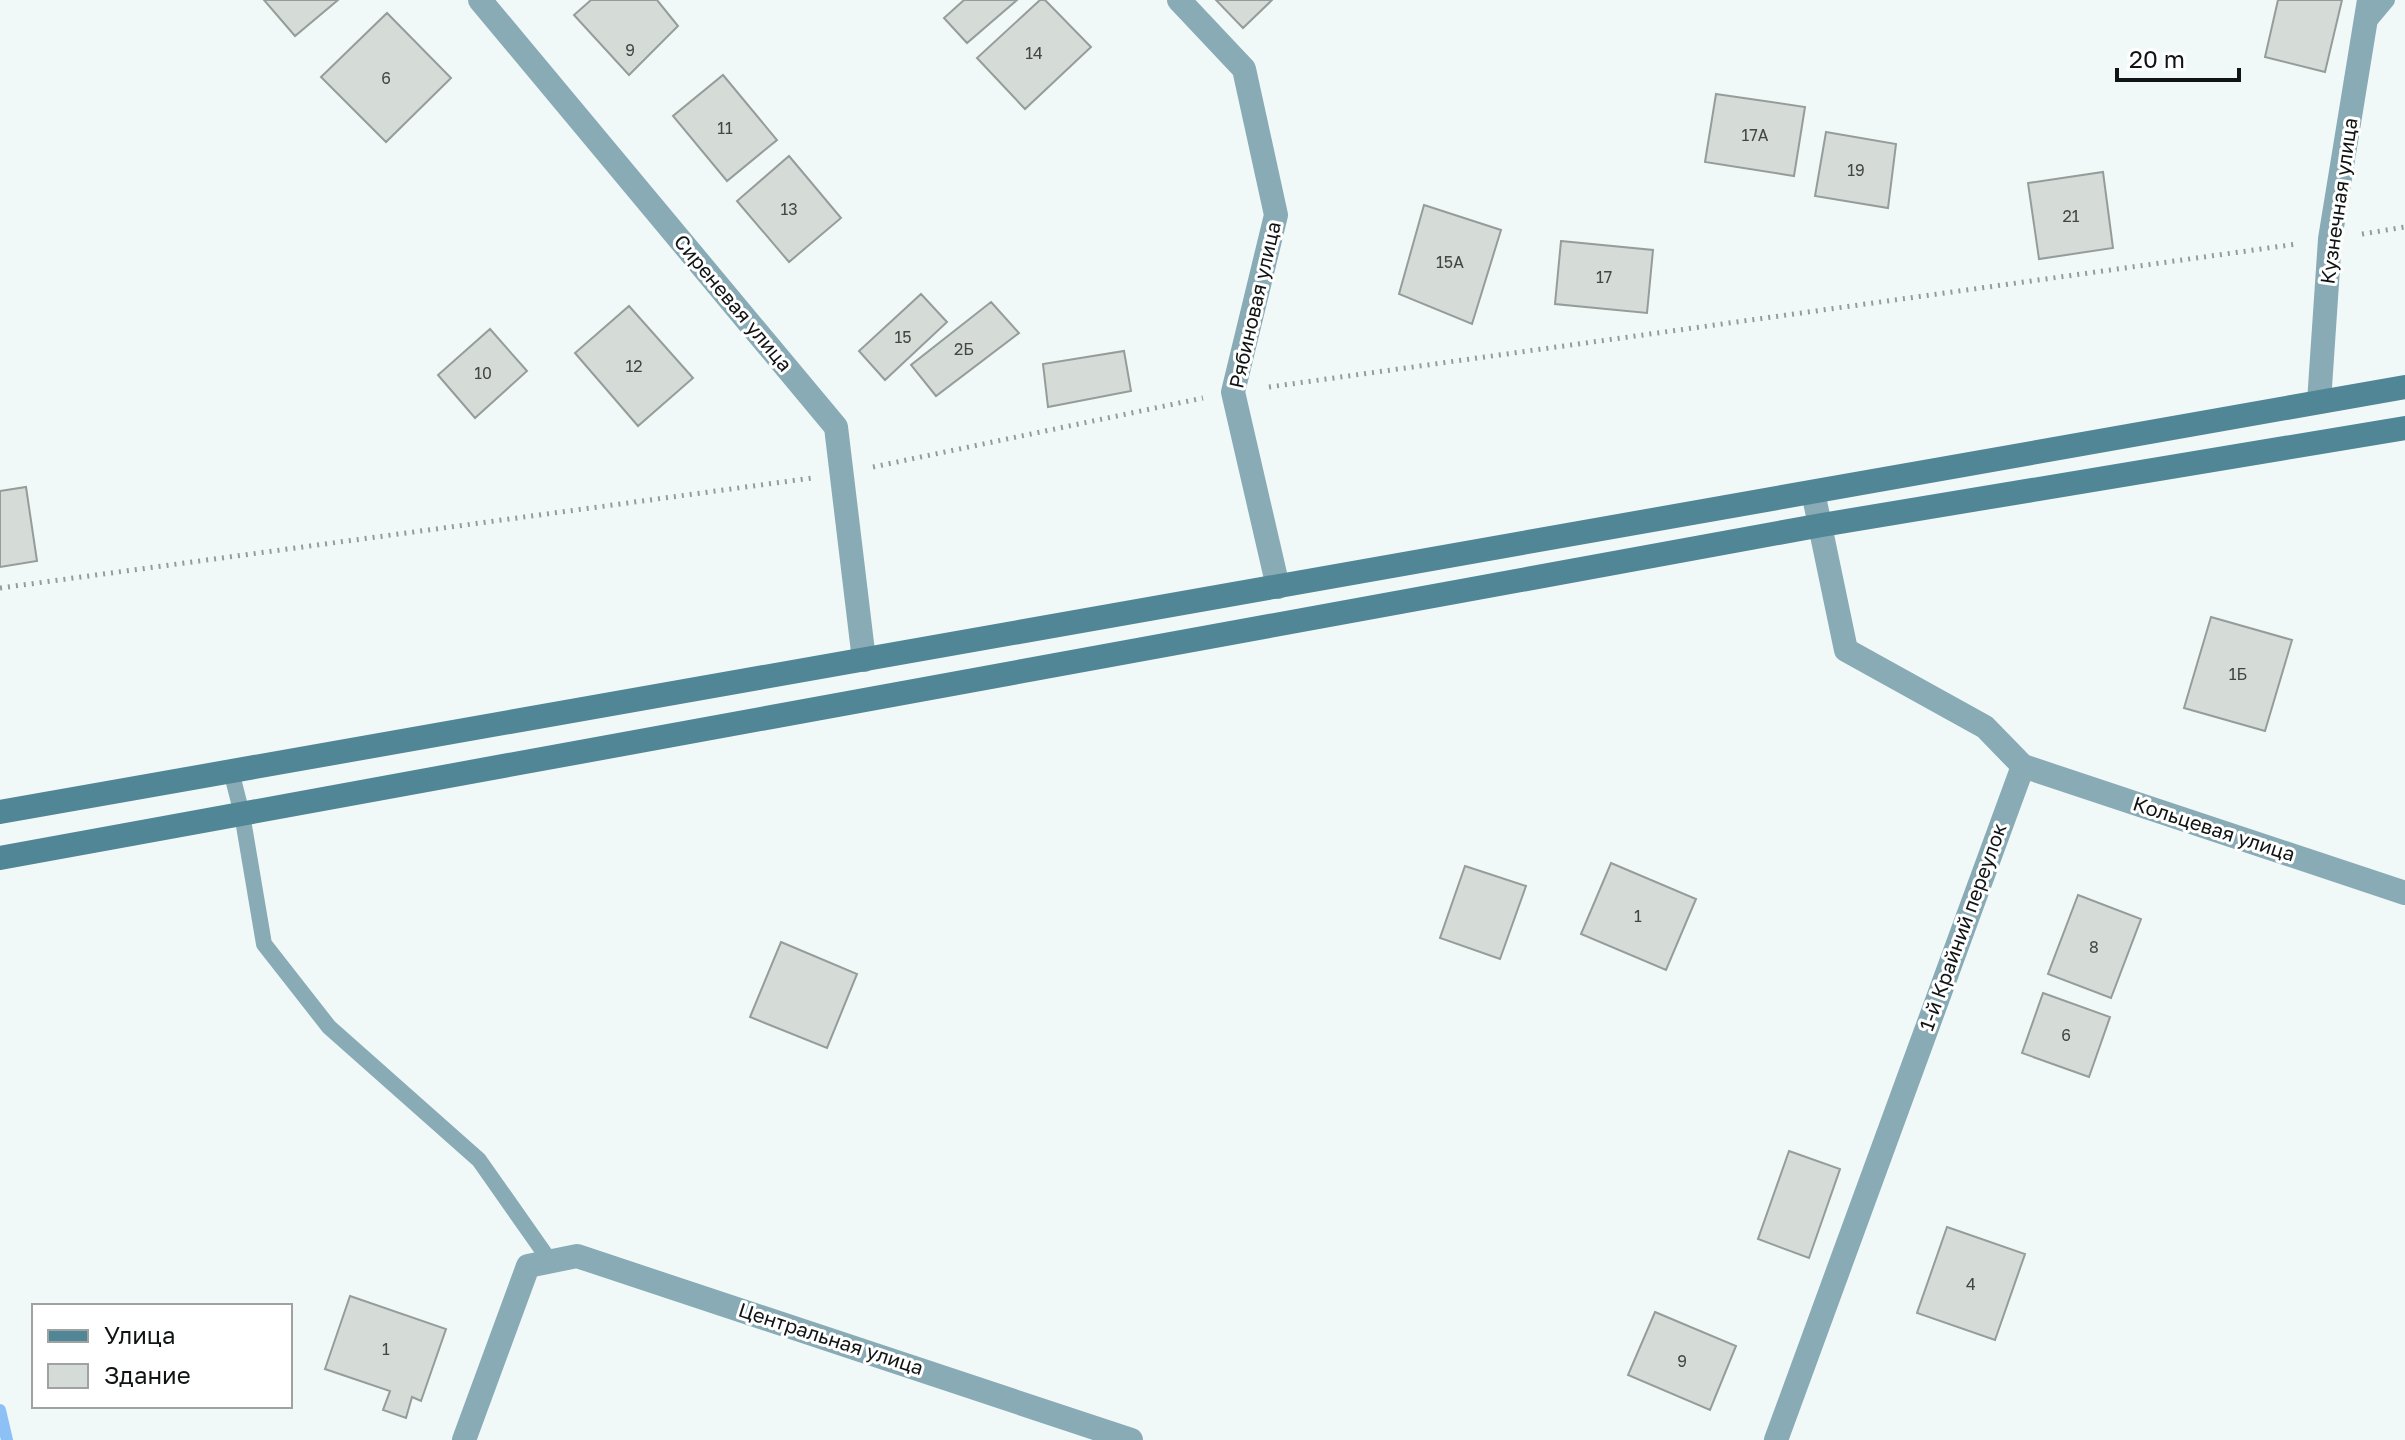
<svg xmlns="http://www.w3.org/2000/svg" width="2405" height="1440" font-family="'Golos Text',sans-serif">
<style>
.lines{fill:none;stroke-linecap:round;stroke-linejoin:round}
.stream{stroke:#8dc1f5;stroke-width:12}
.building{fill:#d5dbd7;stroke:#969c99;stroke-width:2}
.path{stroke:#959b9b;stroke-width:5;stroke-dasharray:2 6;stroke-linecap:butt}
.service{stroke:#88abb6;stroke-width:16}
.minor{stroke:#88abb6;stroke-width:24}
.secondary{stroke:#508696;stroke-width:24}
.labels{text-anchor:middle;stroke-width:6;stroke-linejoin:round;paint-order:stroke}
.number-label{font-size:16px;fill:#424645}
.street-label{font-size:20px;fill:#111414;stroke:#fff}
</style>
<rect width="100%" height="100%" fill="#f0f8f8"/>
<g class="lines">
<path class="stream" d="M0,1410L7,1440"/>
</g>
<path class="building" d="M264,0H338L295,36Z
M591,0H657L678,26L629,75L574,15Z
M964,0H1017L967,43L944,18Z
M1040,0H1045L1091,47L1025,109L977,58Z
M1216,0H1272L1243,28Z
M2278,0H2342L2325,72L2265,57Z
M387,13L451,78L386,142L321,77Z
M723,75L777,140L727,181L673,116Z
M1716,94L1805,107L1794,176L1705,162Z
M1826,132L1896,144L1888,208L1815,196Z
M789,156L841,218L789,262L737,201Z
M2103,172L2113,248L2039,259L2028,183Z
M1424,205L1501,230L1472,324L1399,294Z
M1561,241L1653,250L1647,313L1555,304Z
M921,294L947,322L885,380L859,351Z
M991,302L1019,333L936,396L911,365Z
M629,306L693,378L638,426L575,353Z
M490,329L527,371L475,418L438,375Z
M1124,351L1131,391L1048,407L1043,364Z
M26,487L37,561L0,567V491Z
M2211,617L2292,640L2265,731L2184,708Z
M1611,863L1696,899L1666,970L1581,934Z
M1465,866L1526,886L1500,959L1440,938Z
M2078,895L2141,919L2111,998L2048,974Z
M781,942L857,974L827,1048L750,1017Z
M2043,993L2110,1017L2089,1077L2022,1053Z
M1789,1151L1840,1169L1809,1258L1758,1239Z
M1947,1227L2025,1254L1995,1340L1917,1313Z
M350,1296L446,1329L421,1401L412,1397L406,1418L383,1410L390,1391L325,1369Z
M1655,1312L1736,1346L1710,1410L1628,1375Z"/>
<g class="lines">
<path class="path" d="M2362,234L2405,227
M1269,387L2297,244
M873,467L1203,398
M0,588L812,478"/>
<path class="service" d="M2366,25L2387,0
M231,771L242,814L264,944L329,1027L479,1160L550,1261"/>
<path class="minor" d="M480,0L836,427L864,660
M1179,0L1244,69L1276,215L1233,392L1278,587
M2319,402L2330,239L2369,0
M2023,766L2405,893
M464,1440L528,1266L577,1256L1131,1440
M1776,1440L2023,766L1985,727L1846,650L1813,492"/>
<path class="secondary" d="M0,812L2405,387
M0,858L1822,525L2405,428"/>
</g>
<g class="labels">
<g class="number-label">
<text x="630" y="56">9</text>
<text x="1034" y="59">14</text>
<text x="386" y="84">6</text>
<text x="725" y="134">11</text>
<text x="1755" y="141">17А</text>
<text x="1856" y="176">19</text>
<text x="789" y="215">13</text>
<text x="2071" y="222">21</text>
<text x="1450" y="268">15А</text>
<text x="1604" y="283">17</text>
<text x="903" y="343">15</text>
<text x="964" y="355">2Б</text>
<text x="634" y="372">12</text>
<text x="483" y="379">10</text>
<text x="2238" y="680">1Б</text>
<text x="1638" y="922">1</text>
<text x="2094" y="953">8</text>
<text x="2066" y="1041">6</text>
<text x="1971" y="1290">4</text>
<text x="386" y="1355">1</text>
<text x="1682" y="1367">9</text>
</g>
<g class="street-label">
<text transform="translate(2339 201) rotate(-82)" y="7">Кузнечная улица</text>
<text transform="translate(733 303) rotate(50)" y="7">Сиреневая улица</text>
<text transform="translate(1255 305) rotate(-77)" y="7">Рябиновая улица</text>
<text transform="translate(2214 829) rotate(18)" y="7">Кольцевая улица</text>
<text transform="translate(1963 927) rotate(-70)" y="7">1-й Крайний переулок</text>
<text transform="translate(831 1339) rotate(18)" y="7">Центральная улица</text>
</g>
</g>
<rect x="32" y="1304" width="260" height="104" fill="#ffffff" stroke="#a0a1a1" stroke-width="2"/>
<rect x="48" y="1330" width="40" height="12" fill="#508696" stroke="#a0a1a1" stroke-width="2"/>
<text x="104" y="1344" font-size="24" fill="#111414">Улица</text>
<rect x="48" y="1364" width="40" height="24" fill="#d5dbd7" stroke="#a0a1a1" stroke-width="2"/>
<text x="104" y="1384" font-size="24" fill="#111414">Здание</text>
<path d="M2117 68v12h122v-12" fill="none" stroke="#111414" stroke-width="4"/>
<text x="2129" y="68" font-size="24" fill="#111414" stroke="#ffffff" stroke-width="6" paint-order="stroke">20 m</text>
</svg>
